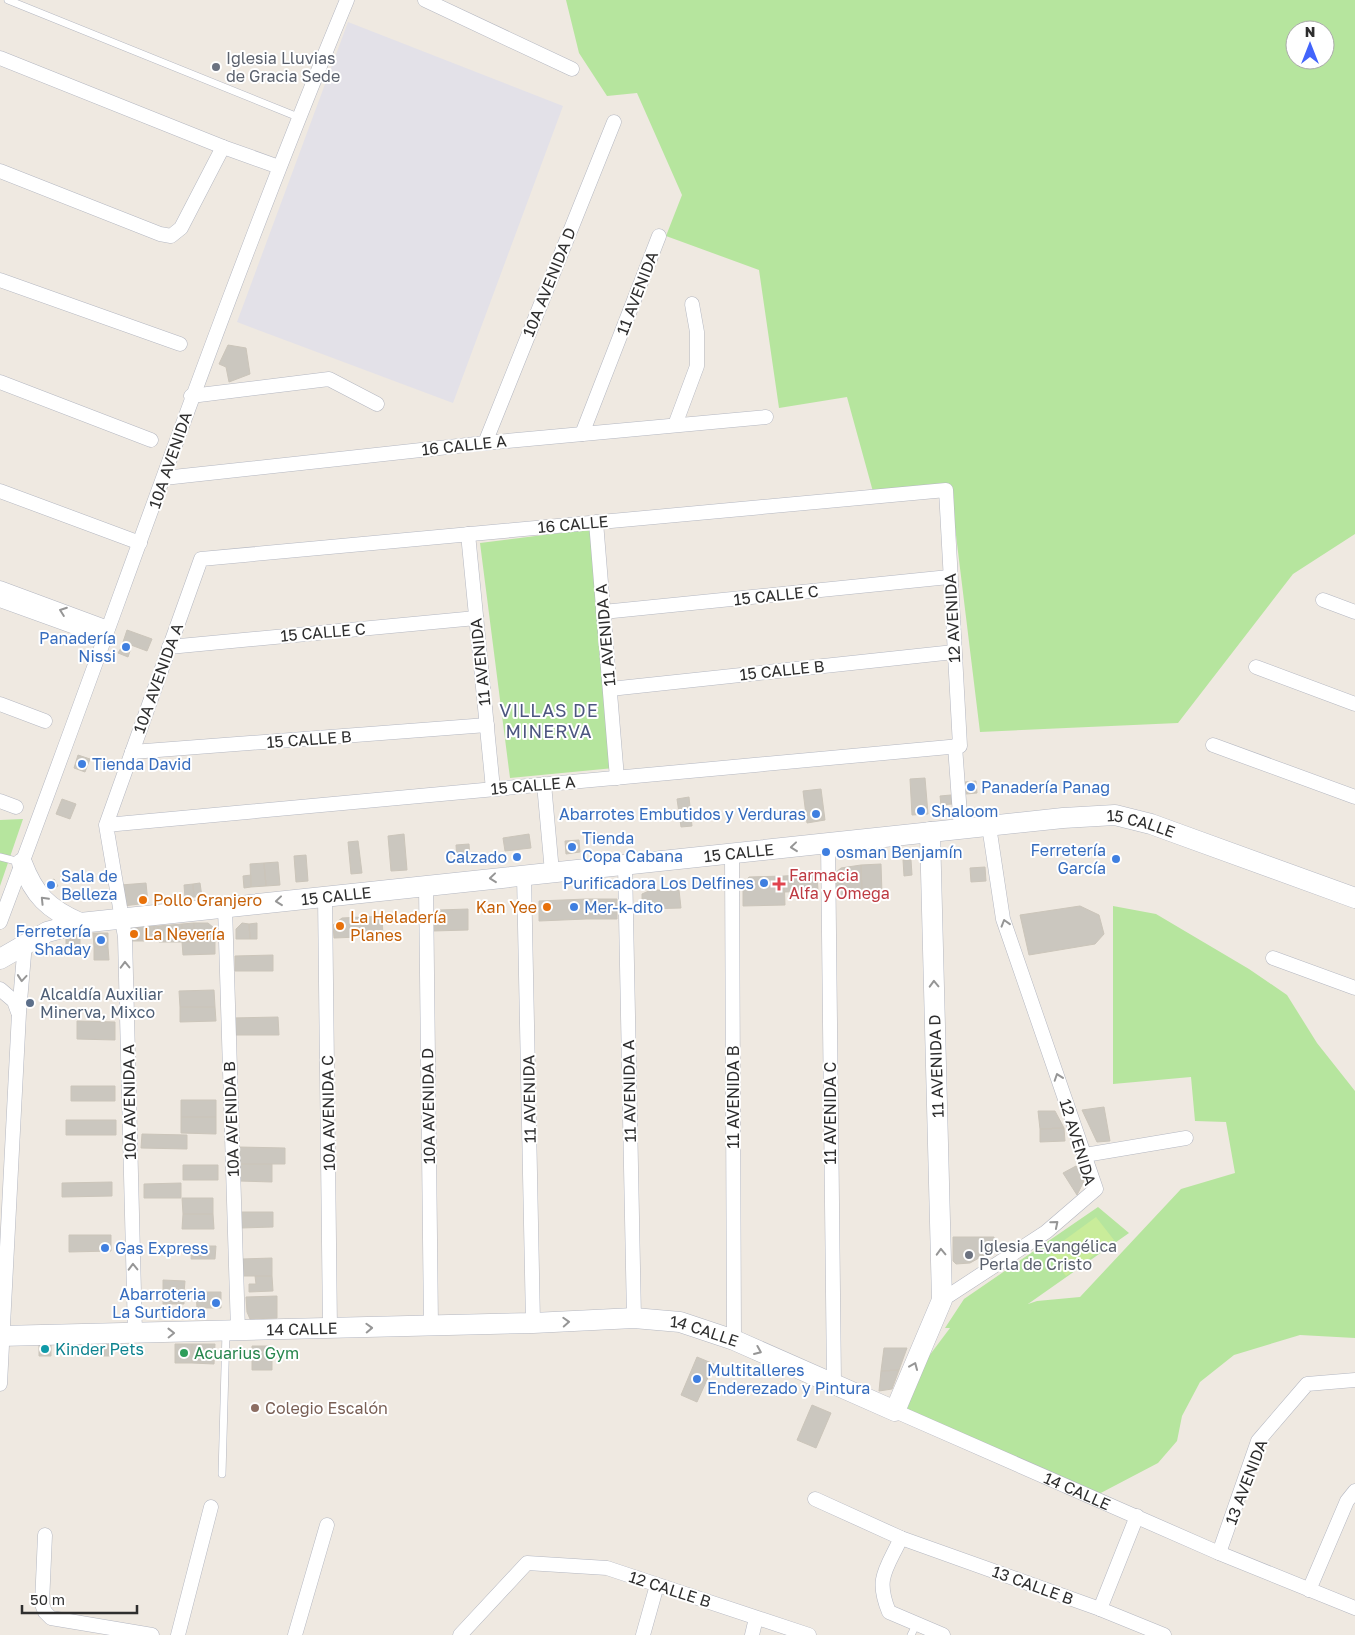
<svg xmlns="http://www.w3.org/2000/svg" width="1355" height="1635" font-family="'Golos Text',sans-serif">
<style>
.industrial{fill:#e3e1e8}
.green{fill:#b6e59e;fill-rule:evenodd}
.pitch{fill:#c9ec9a}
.building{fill:#cbc7bf;stroke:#cbc5ba}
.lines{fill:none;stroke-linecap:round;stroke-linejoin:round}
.lane-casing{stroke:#b4b7c1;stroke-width:8}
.street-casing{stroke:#b4b7c1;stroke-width:15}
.secondary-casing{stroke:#b4b7c1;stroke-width:21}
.lane{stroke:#fff;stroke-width:7}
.street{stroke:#fff;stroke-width:14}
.secondary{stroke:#fff;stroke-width:20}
.oneway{stroke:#969696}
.worship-dot{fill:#6b7280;stroke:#fff;stroke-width:2}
.shop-dot{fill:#3f7fe0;stroke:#fff;stroke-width:2}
.health-dot{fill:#e0444e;stroke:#fff;stroke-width:2}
.food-dot{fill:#e8710a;stroke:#fff;stroke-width:2}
.service-dot{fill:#5c6f8a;stroke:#fff;stroke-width:2}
.culture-dot{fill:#0f9aa8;stroke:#fff;stroke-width:2}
.leisure-dot{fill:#2e9e5b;stroke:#fff;stroke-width:2}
.education-dot{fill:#8d6e63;stroke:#fff;stroke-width:2}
.labels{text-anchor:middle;stroke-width:4;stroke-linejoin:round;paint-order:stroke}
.worship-label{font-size:16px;fill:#5b616d;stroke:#fff;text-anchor:start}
.street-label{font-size:16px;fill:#2e2e2e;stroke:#fff}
.shop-label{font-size:16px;fill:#366cbe;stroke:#fff;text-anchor:start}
.health-label{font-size:16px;fill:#be3a42;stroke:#fff;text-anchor:start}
.food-label{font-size:16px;fill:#c56008;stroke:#fff;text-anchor:start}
.service-label{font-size:16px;fill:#4e5e75;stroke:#fff;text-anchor:start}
.culture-label{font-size:16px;fill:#0d838f;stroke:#fff;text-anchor:start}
.leisure-label{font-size:16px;fill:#27864d;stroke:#fff;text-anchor:start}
.education-label{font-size:16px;fill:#785e54;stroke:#fff;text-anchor:start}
.neighbourhood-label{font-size:18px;letter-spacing:1px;fill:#4d5680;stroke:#fff}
</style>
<rect width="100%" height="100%" fill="#efe9e1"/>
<path class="industrial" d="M348,22L563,106L453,403L237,322Z"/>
<path class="green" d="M566,0H1355V534L1293,574L1178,723L980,732L950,486L875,499L847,397L779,408L759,270L666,236L682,195L637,93L607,96L579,53ZM1295,30H1325V60H1295Z
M591,529L614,768L510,778L480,543Z
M23,819L0,886V820Z
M1113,906L1156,914L1249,969L1287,995L1317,1043L1355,1091V1338L1300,1335L1234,1355L1200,1382L1182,1416L1177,1441L1158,1463L1095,1496L907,1410L905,1388L950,1328H945L964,1299L1098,1207L1129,1233L1028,1304L1037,1301L1080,1297L1181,1189L1235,1173L1226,1122L1195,1121L1191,1077L1113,1084Z"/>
<path class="pitch" d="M1096,1217L1114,1240L1066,1276L1048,1252Z"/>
<path class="building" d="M228,345L246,348L250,374L229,382L226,367L219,364Z
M127,630L152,639L147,651L123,642Z
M123,642L132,645L130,651L121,648Z
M121,648L130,651L128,657L118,653Z
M78,755L90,759L85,772L74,768Z
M925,778L928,814L912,815L910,779Z
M976,781L977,793L966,794L965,782Z
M821,789L825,820L807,823L803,791Z
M951,795L952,804L941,805L940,796Z
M689,797L692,826L681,827L677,799Z
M62,799L76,804L70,819L56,814Z
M404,834L407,870L391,871L388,836Z
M529,834L531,848L505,851L503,838Z
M579,840L580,852L566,854L565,841Z
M358,841L362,873L351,874L348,842Z
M469,844L470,859L457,860L456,845Z
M306,855L308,881L296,882L294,856Z
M903,860H911L912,875L904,876Z
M278,862L280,885L266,886L264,863Z
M264,863L266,886L251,887L250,864Z
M881,864L882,894L862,895L861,865Z
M861,865L862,895L834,897L833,877L835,873L841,868Z
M985,867L986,881L971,882L970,868Z
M817,874L818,891L784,892V876Z
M251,875V887L244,888L243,876Z
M784,876L785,905L743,906V883L749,877Z
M54,879L58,886L49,891L45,884Z
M146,883L148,903L123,906L121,885Z
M200,883L202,897H194L193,884Z
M193,884L194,897L185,898L184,885Z
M651,890H679L681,908L642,909V894Z
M586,899H617V919H586Z
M586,899V919L539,921V901Z
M1080,906L1099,915L1104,934L1095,944L1029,955L1020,915Z
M468,909V930L432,931L433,912L439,910Z
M382,916L383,936L334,938L333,925L342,918Z
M194,923H208L214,928L215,941L194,942Z
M194,923V942H182V924Z
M242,923L249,924L250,939H236V929Z
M257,923V939H250L249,924Z
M182,924V942H159L158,926Z
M144,926V941H138V927Z
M144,926H150V941H144Z
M150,926H154L155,941H150Z
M154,926H158L159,940L155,941Z
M131,927H138V941H131Z
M93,933H108V947H94Z
M66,935H73V948H66Z
M73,935H80V948H73Z
M215,941V954L183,955L182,942Z
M94,947H108L109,960H94Z
M273,955V971H235V956Z
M214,990L215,1007H180L179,991Z
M180,1007H215L216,1021L180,1022Z
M278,1017L279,1035H232V1018Z
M77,1021L115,1022V1040L77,1039Z
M71,1086H115V1101H71Z
M181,1100H216V1117H181Z
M1104,1107L1110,1141L1097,1142L1082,1110Z
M1038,1111H1055L1064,1128L1040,1129Z
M181,1117H216V1134L181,1133Z
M66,1120H116V1135H66Z
M1064,1128L1065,1141L1040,1142V1129Z
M142,1134L187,1135V1149L141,1148Z
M239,1147L285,1148V1164H239Z
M239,1164H272V1182L239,1181Z
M183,1165H218V1180H183Z
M1076,1166L1084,1181L1077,1195L1063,1173Z
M112,1182V1196L62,1197V1183Z
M181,1183V1198H144V1184Z
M182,1198H213V1214H183Z
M240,1212H273V1227L241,1228Z
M183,1214H213L214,1229H182Z
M69,1235H111V1251L69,1252Z
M953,1237H994L995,1249L970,1263L956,1264L953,1261Z
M192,1246H216L215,1259H191Z
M272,1258V1276H243L242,1259Z
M255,1276H272L273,1291L249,1292V1284H256Z
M163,1280L185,1281L184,1293L163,1292Z
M163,1292L184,1293V1304H163Z
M196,1292H221V1308H197Z
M277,1296V1318L250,1319L247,1312L246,1297Z
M39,1342H51V1356H39Z
M103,1343H112L111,1356H103Z
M175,1344H192V1363H175Z
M192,1344H215L214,1364L192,1363Z
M252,1346H272V1370H252Z
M884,1348H907L899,1370L881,1371Z
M697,1357L714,1364L697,1402L681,1395Z
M899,1370L892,1389L879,1391L881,1371Z
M812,1405L831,1413L816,1448L797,1440Z"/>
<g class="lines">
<defs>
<path id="lane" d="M8,0L298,117
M0,857L20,862
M222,1474L226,1332
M911,1635L916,1625"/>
<g id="street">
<path d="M425,0L572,69"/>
<path d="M0,58L223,147L279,167"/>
<path d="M0,171L160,234L171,236L181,228L223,147"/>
<path d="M0,280L180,344"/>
<path d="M0,382L151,440"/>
<path d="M191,396L329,379L377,404"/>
<path d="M675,425L697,366V332L692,304"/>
<path d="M582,434L659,236"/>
<path d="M485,443L614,122"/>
<path d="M164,478L485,443L766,417"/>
<path d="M0,491L140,543"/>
<path d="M596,522L617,778"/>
<path d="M468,534L493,789"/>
<path d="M0,588L108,628"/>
<path d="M0,600L105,638"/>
<path d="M1323,600L1355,612"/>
<path d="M603,612L949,577"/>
<path d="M169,647L476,618"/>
<path d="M1256,667L1355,704"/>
<path d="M610,689L954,652"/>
<path d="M0,704L45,721"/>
<path d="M1213,745L1355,797"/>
<path d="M955,746L961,829"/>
<path d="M132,752L487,725"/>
<path d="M544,784L552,872"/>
<path d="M0,801L16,807"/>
<path d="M106,825L960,746L946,490L201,559L106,825L125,937L135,1333"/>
<path d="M828,843L834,1383"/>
<path d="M732,853L734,1340"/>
<path d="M625,864L634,1318"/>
<path d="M524,875L533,1323"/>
<path d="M426,885L431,1326"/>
<path d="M325,896L330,1329"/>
<path d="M225,907L238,1331"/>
<path d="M0,922C116,615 221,303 347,0"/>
<path d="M1273,958L1355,988"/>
<path d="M0,989L14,1001L18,1012"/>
<path d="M1085,1155L1186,1138"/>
<path d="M942,1300L1046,1232L1096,1189L1003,919L989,826"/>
<path d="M0,1384L19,1013L25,943"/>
<path id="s1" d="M895,1411L1219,1553L1355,1608"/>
<path d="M815,1499L901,1538L1100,1609L1164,1635"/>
<path d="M45,1535L42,1604L45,1612L51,1618L152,1635"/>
<path d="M901,1538C886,1570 875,1578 889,1612L943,1635"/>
<path d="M1219,1553L1258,1441L1307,1384L1355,1380"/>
<path d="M1309,1590L1347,1501L1355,1491"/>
<path d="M1100,1609L1137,1516"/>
<path d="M178,1635L211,1507"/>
<path d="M295,1635L327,1525"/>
<path d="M460,1635L527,1563L607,1568L809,1635"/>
<path d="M643,1635L657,1585"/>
<path d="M752,1635L756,1618"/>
</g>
<g id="secondary">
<path d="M22,863C34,895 48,909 80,923"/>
<path id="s2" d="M0,959L47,932L80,923L1063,818L1115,815L1151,824L1355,898"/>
<path id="s3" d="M0,1336L533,1323L634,1318L680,1322L734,1340L895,1411L942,1300L930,832"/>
</g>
</defs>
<use href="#lane" class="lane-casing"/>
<use href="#street" class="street-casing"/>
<use href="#secondary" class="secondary-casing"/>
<use href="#lane" class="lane"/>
<use href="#street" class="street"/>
<use href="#secondary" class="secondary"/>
</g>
<defs><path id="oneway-chevron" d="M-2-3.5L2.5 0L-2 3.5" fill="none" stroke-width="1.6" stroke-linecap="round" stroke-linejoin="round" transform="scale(1.25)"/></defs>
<g class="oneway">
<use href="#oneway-chevron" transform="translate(63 611) rotate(-160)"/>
<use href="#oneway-chevron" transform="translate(794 847) rotate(174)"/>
<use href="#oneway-chevron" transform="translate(493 878) rotate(174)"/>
<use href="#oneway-chevron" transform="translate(44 900) rotate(-134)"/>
<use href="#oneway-chevron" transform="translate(279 901) rotate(174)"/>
<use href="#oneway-chevron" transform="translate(1005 923) rotate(-107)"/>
<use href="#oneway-chevron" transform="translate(125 965) rotate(-91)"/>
<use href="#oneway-chevron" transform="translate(22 978) rotate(95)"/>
<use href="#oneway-chevron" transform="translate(934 984) rotate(-92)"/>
<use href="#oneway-chevron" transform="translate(1058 1077) rotate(-109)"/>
<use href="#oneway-chevron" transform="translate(1055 1224) rotate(-40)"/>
<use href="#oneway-chevron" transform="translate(941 1252) rotate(-92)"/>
<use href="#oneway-chevron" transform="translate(133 1267) rotate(-91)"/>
<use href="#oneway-chevron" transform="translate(566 1322) rotate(-3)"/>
<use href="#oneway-chevron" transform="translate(369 1328) rotate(-2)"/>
<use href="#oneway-chevron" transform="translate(171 1333) rotate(-1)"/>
<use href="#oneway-chevron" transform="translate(758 1351) rotate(23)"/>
<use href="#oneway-chevron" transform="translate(914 1366) rotate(-67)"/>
</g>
<g class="worship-dot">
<circle cx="216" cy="67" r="5"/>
<circle cx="969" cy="1255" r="5"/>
</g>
<g class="shop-dot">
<circle cx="126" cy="647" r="5"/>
<circle cx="82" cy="764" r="5"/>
<circle cx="971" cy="787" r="5"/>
<circle cx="921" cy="811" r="5"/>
<circle cx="816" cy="814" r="5"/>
<circle cx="572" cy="847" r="5"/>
<circle cx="826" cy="852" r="5"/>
<circle cx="517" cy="857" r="5"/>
<circle cx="1116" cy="859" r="5"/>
<circle cx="764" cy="883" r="5"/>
<circle cx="51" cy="885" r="5"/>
<circle cx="574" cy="907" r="5"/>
<circle cx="101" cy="940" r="5"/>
<circle cx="105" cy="1248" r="5"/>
<circle cx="216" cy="1303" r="5"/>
<circle cx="697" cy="1379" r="5"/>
</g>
<path class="health-dot" d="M776.5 876.5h5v5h5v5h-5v5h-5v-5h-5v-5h5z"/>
<g class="food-dot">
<circle cx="143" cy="900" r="5"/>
<circle cx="547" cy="907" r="5"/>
<circle cx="340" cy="926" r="5"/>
<circle cx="134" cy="934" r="5"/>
</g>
<circle class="service-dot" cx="30" cy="1003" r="5"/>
<circle class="culture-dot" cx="45" cy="1349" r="5"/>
<circle class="leisure-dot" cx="184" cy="1353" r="5"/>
<circle class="education-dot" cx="255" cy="1408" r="5"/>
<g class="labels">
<g class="worship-label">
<text x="226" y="64">Iglesia Lluvias<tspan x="226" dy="18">de Gracia Sede</tspan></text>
<text x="979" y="1252">Iglesia Evangélica<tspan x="979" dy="18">Perla de Cristo</tspan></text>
</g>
<g class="street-label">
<text transform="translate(549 282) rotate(-68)" y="6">10A AVENIDA D</text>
<text transform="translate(637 293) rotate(-69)" y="6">11 AVENIDA</text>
<text transform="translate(464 445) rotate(-6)" y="6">16 CALLE A</text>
<text transform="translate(170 460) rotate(-71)" y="6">10A AVENIDA</text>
<text transform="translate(573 524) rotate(-5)" y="6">16 CALLE</text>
<text transform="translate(776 595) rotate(-6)" y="6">15 CALLE C</text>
<text transform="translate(952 618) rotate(-93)" y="6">12 AVENIDA</text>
<text transform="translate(323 632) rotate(-5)" y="6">15 CALLE C</text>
<text transform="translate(605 635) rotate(-95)" y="6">11 AVENIDA A</text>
<text transform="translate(480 662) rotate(-96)" y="6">11 AVENIDA</text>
<text transform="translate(782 670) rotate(-6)" y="6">15 CALLE B</text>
<text transform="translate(158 678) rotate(-70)" y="6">10A AVENIDA A</text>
<text transform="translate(309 739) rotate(-4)" y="6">15 CALLE B</text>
<text transform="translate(533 785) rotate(-5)" y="6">15 CALLE A</text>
<text dy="6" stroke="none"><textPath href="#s2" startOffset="1156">15 CALLE</textPath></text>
<text dy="6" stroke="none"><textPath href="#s2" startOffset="751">15 CALLE</textPath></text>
<text dy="6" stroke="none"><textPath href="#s2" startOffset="346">15 CALLE</textPath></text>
<text transform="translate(936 1066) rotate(-92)" y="6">11 AVENIDA D</text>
<text transform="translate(629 1091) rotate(-91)" y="6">11 AVENIDA A</text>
<text transform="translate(733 1097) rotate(-90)" y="6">11 AVENIDA B</text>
<text transform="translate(529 1099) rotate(-91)" y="6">11 AVENIDA</text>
<text transform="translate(129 1102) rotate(-91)" y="6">10A AVENIDA A</text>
<text transform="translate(428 1106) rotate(-91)" y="6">10A AVENIDA D</text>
<text transform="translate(328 1113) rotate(-91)" y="6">10A AVENIDA C</text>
<text transform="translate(830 1113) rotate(-90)" y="6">11 AVENIDA C</text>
<text transform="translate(231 1119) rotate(-92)" y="6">10A AVENIDA B</text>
<text transform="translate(1078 1142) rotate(73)" y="6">12 AVENIDA</text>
<text dy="6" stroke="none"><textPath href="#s3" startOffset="302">14 CALLE</textPath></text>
<text dy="6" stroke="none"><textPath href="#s3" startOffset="706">14 CALLE</textPath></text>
<text transform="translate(1246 1482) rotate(-69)" y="6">13 AVENIDA</text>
<text dy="6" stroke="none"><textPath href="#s1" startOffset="199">14 CALLE</textPath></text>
<text transform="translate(1033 1585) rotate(20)" y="6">13 CALLE B</text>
<text transform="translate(670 1589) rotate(18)" y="6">12 CALLE B</text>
</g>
<g class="shop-label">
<text x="116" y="644" text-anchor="end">Panadería<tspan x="116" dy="18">Nissi</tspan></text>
<text x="92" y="770">Tienda David</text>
<text x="981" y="793">Panadería Panag</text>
<text x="931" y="817">Shaloom</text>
<text x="806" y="820" text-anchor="end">Abarrotes Embutidos y Verduras</text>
<text x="582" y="844">Tienda<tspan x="582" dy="18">Copa Cabana</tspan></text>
<text x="1106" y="856" text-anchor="end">Ferretería<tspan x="1106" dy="18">García</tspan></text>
<text x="836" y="858">osman Benjamín</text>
<text x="507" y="863" text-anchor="end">Calzado</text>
<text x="61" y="882">Sala de<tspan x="61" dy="18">Belleza</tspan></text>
<text x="754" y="889" text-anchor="end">Purificadora Los Delfines</text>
<text x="584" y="913">Mer-k-dito</text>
<text x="91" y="937" text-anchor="end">Ferretería<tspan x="91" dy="18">Shaday</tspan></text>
<text x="115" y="1254">Gas Express</text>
<text x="206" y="1300" text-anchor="end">Abarroteria<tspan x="206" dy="18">La Surtidora</tspan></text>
<text x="707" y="1376">Multitalleres<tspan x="707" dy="18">Enderezado y Pintura</tspan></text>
</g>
<g class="health-label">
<text x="789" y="881">Farmacia<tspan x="789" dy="18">Alfa y Omega</tspan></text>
</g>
<g class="food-label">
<text x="153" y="906">Pollo Granjero</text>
<text x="537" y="913" text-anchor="end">Kan Yee</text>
<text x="350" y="923">La Heladería<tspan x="350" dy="18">Planes</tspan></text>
<text x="144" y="940">La Nevería</text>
</g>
<g class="service-label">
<text x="40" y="1000">Alcaldía Auxiliar<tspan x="40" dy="18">Minerva, Mixco</tspan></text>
</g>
<g class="culture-label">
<text x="55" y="1355">Kinder Pets</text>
</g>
<g class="leisure-label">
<text x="194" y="1359">Acuarius Gym</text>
</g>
<g class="education-label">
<text x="265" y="1414">Colegio Escalón</text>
</g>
<g class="neighbourhood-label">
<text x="549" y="717">VILLAS DE<tspan x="549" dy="21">MINERVA</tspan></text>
</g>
</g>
<g transform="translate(1310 45)"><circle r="24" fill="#ffffff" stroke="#ababab"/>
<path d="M0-4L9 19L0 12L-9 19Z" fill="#4264fb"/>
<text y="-8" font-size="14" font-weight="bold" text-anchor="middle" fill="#2e2e2e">N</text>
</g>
<path d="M22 1605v8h115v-8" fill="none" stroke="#2e2e2e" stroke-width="2.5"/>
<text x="30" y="1605" font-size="15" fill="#2e2e2e" stroke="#ffffff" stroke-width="4" paint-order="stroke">50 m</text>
</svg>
